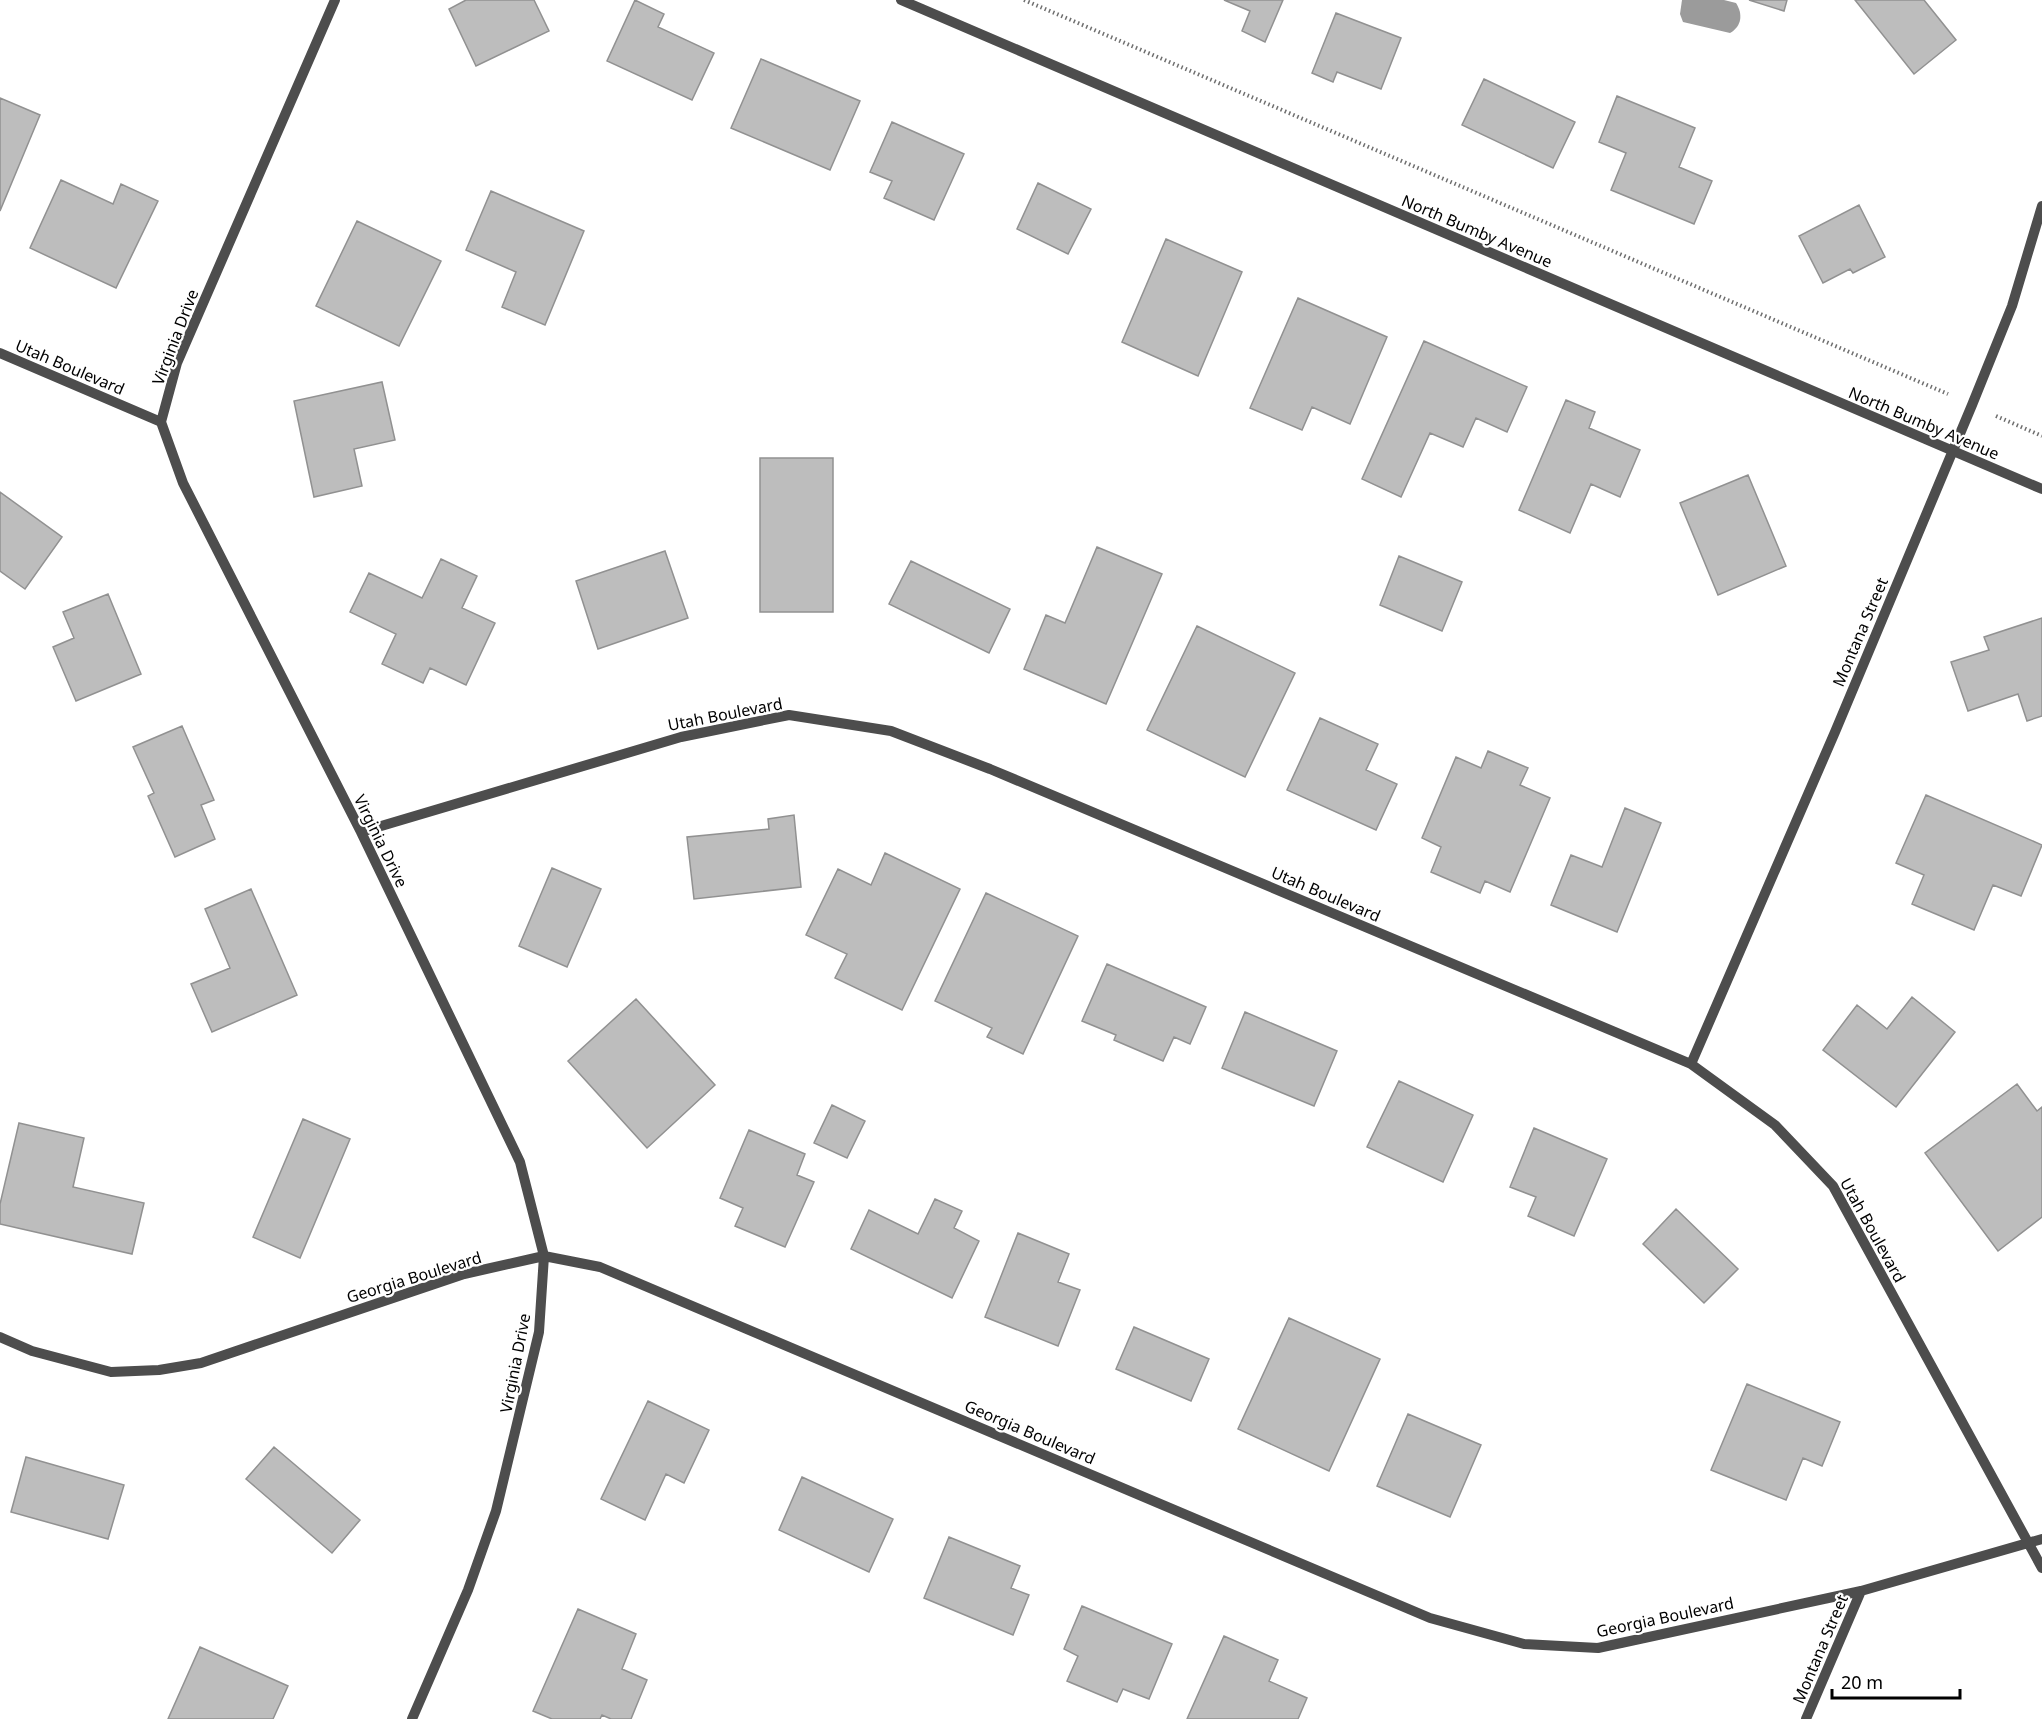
<svg xmlns="http://www.w3.org/2000/svg" width="2042" height="1719" font-family="'Noto Sans',sans-serif">
<style>
.water{fill:#9b9b9b}
.building{fill:#bdbdbd;stroke:#919191;stroke-width:1.5}
.lines{fill:none;stroke-linecap:round;stroke-linejoin:round}
.path{stroke:#6f6f6f;stroke-width:4;stroke-dasharray:1.5 3;stroke-linecap:butt}
.minor{stroke:#4d4d4d;stroke-width:10}
.labels{text-anchor:middle;stroke-width:4.5;stroke-linejoin:round;paint-order:stroke}
.street-label{font-size:16px;fill:#000;stroke:#fff}
</style>
<rect width="100%" height="100%" fill="#fff"/>
<path class="water" d="M1682,0H1724L1736,3C1743,14 1742,26 1730,33L1683,22L1680,14Z"/>
<path class="building" d="M466,0H534L549,31L476,66L449,9Z
M635,0L664,14L658,27L714,53L692,100L607,61Z
M1224,0H1283L1265,42L1242,31L1250,11Z
M1749,0H1787L1784,11Z
M1855,0H1924L1956,40L1914,74Z
M1336,13L1401,38L1381,89L1337,72L1333,82L1312,73Z
M761,59L860,101L830,170L731,128Z
M1484,79L1575,122L1553,168L1462,125Z
M1617,96L1695,128L1679,167L1712,181L1694,224L1611,190L1626,153L1599,142Z
M0,98L40,115L0,211Z
M892,122L964,154L934,220L884,198L892,181L870,172Z
M61,180L113,204L121,184L158,201L116,288L30,248Z
M1038,183L1091,209L1068,254L1017,229Z
M491,191L584,231L545,325L502,307L516,272L466,250Z
M1859,205L1885,257L1853,273L1850,269L1823,283L1799,236Z
M357,221L441,261L399,346L316,306Z
M1166,239L1242,272L1198,376L1122,342Z
M1298,298L1387,337L1350,424L1312,407L1302,430L1250,408Z
M1424,341L1527,387L1507,432L1476,418L1463,447L1430,433L1401,497L1362,479Z
M382,382L395,440L354,449L362,486L314,497L294,401Z
M1566,400L1595,412L1589,428L1640,450L1620,497L1591,484L1570,533L1519,510Z
M760,458H833V612H760Z
M1748,475L1786,566L1718,595L1680,503Z
M0,492L62,537L25,589L0,571Z
M1097,547L1162,574L1106,704L1024,669L1046,615L1065,623Z
M665,551L688,618L598,649L576,581Z
M1399,556L1462,582L1442,631L1380,605Z
M441,559L477,576L462,608L495,623L466,685L430,668L423,683L382,664L396,634L350,612L369,573L422,598Z
M911,561L1010,609L989,653L889,604Z
M108,594L141,674L76,701L53,647L74,638L63,612Z
M2042,618V716L2027,721L2018,694L1968,711L1951,662L1989,650L1984,637Z
M1197,626L1295,673L1245,777L1147,730Z
M1320,718L1378,744L1366,770L1397,784L1376,830L1287,790Z
M182,726L214,800L201,805L215,839L175,857L148,796L154,793L133,747Z
M1488,751L1528,768L1520,785L1550,798L1510,892L1485,881L1480,893L1431,872L1441,847L1422,838L1456,757L1481,768Z
M1926,795L2042,845L2021,896L1993,885L1974,930L1912,904L1924,875L1896,863Z
M1625,808L1661,823L1617,932L1551,905L1571,855L1602,867Z
M794,815L801,887L694,899L687,837L769,829L768,819Z
M885,853L960,889L902,1010L835,978L847,954L806,935L838,869L871,885Z
M552,868L601,889L567,967L519,946Z
M251,889L297,995L212,1032L191,984L230,968L205,909Z
M986,893L1078,936L1023,1054L987,1037L992,1028L935,1001Z
M1107,964L1206,1007L1190,1044L1174,1037L1163,1061L1114,1040L1116,1035L1082,1021Z
M1912,997L1955,1032L1896,1107L1823,1050L1857,1005L1887,1029Z
M636,999L715,1085L647,1148L568,1061Z
M1245,1012L1337,1051L1314,1106L1222,1068Z
M1399,1081L1473,1115L1443,1182L1367,1147Z
M2017,1084L2037,1111L2042,1107V1217L1998,1251L1925,1153Z
M832,1105L865,1121L847,1158L814,1143Z
M303,1119L350,1139L300,1258L253,1237Z
M19,1123L84,1138L73,1187L144,1203L132,1254L0,1224V1204Z
M1534,1128L1607,1159L1574,1236L1528,1216L1536,1197L1510,1187Z
M749,1130L805,1154L797,1175L814,1182L785,1247L735,1226L743,1208L720,1198Z
M935,1199L962,1211L954,1228L979,1241L952,1298L851,1249L869,1210L918,1234Z
M1676,1209L1738,1269L1704,1303L1643,1244Z
M1018,1233L1069,1254L1058,1282L1080,1290L1058,1346L985,1317Z
M1289,1318L1380,1359L1329,1471L1238,1429Z
M1134,1327L1209,1359L1191,1401L1116,1369Z
M1747,1384L1840,1422L1822,1466L1803,1458L1786,1500L1711,1470Z
M648,1401L709,1430L684,1483L666,1474L645,1520L601,1499Z
M1408,1414L1481,1445L1450,1517L1377,1486Z
M274,1447L360,1520L332,1553L246,1479Z
M26,1457L124,1485L108,1539L11,1512Z
M802,1477L893,1519L869,1572L779,1530Z
M949,1537L1020,1566L1011,1588L1029,1595L1013,1635L924,1598Z
M1082,1606L1172,1644L1149,1699L1123,1689L1117,1702L1067,1681L1078,1656L1064,1649Z
M578,1609L636,1634L622,1669L647,1680L631,1719H611L602,1715L600,1719H552L533,1711Z
M1224,1636L1278,1660L1269,1681L1307,1698L1298,1719H1187Z
M200,1647L288,1686L273,1719H168Z"/>
<g class="lines">
<path class="path" d="M1024,0L1948,394
M1996,416L2042,436"/>
<path class="minor" d="M335,0L177,363L161,422L183,483L361,832L520,1162L544,1256L539,1332L496,1511L468,1590L412,1719
M901,0L2042,489
M0,353L161,422
M361,832L681,737L789,715L891,731L990,769L1691,1064L1775,1125L1833,1186L2042,1568
M1691,1064L1835,732L1972,405L2012,306L2042,206
M0,1337L32,1351L111,1372L159,1370L201,1363L464,1274L544,1256L600,1267L1430,1618L1524,1644L1598,1648L1861,1591L2042,1539
M1806,1719L1861,1591"/>
</g>
<g class="labels">
<g class="street-label">
<text transform="translate(1477 231) rotate(23)" y="6">North Bumby Avenue</text>
<text transform="translate(175 337) rotate(-69)" y="6">Virginia Drive</text>
<text transform="translate(70 367) rotate(23)" y="6">Utah Boulevard</text>
<text transform="translate(1924 423) rotate(23)" y="6">North Bumby Avenue</text>
<text transform="translate(1860 632) rotate(-67)" y="6">Montana Street</text>
<text transform="translate(725 714) rotate(-11)" y="6">Utah Boulevard</text>
<text transform="translate(381 841) rotate(64)" y="6">Virginia Drive</text>
<text transform="translate(1326 894) rotate(23)" y="6">Utah Boulevard</text>
<text transform="translate(1873 1230) rotate(61)" y="6">Utah Boulevard</text>
<text transform="translate(414 1277) rotate(-17)" y="6">Georgia Boulevard</text>
<text transform="translate(515 1363) rotate(-79)" y="6">Virginia Drive</text>
<text transform="translate(1030 1432) rotate(23)" y="6">Georgia Boulevard</text>
<text transform="translate(1665 1617) rotate(-12)" y="6">Georgia Boulevard</text>
<text transform="translate(1820 1649) rotate(-67)" y="6">Montana Street</text>
</g>
</g>
<path d="M1832 1689v9h128v-9" fill="none" stroke="#000000" stroke-width="3"/>
<text x="1841" y="1689" font-size="18" fill="#000000" stroke="#ffffff" stroke-width="4.5" paint-order="stroke">20 m</text>
</svg>
